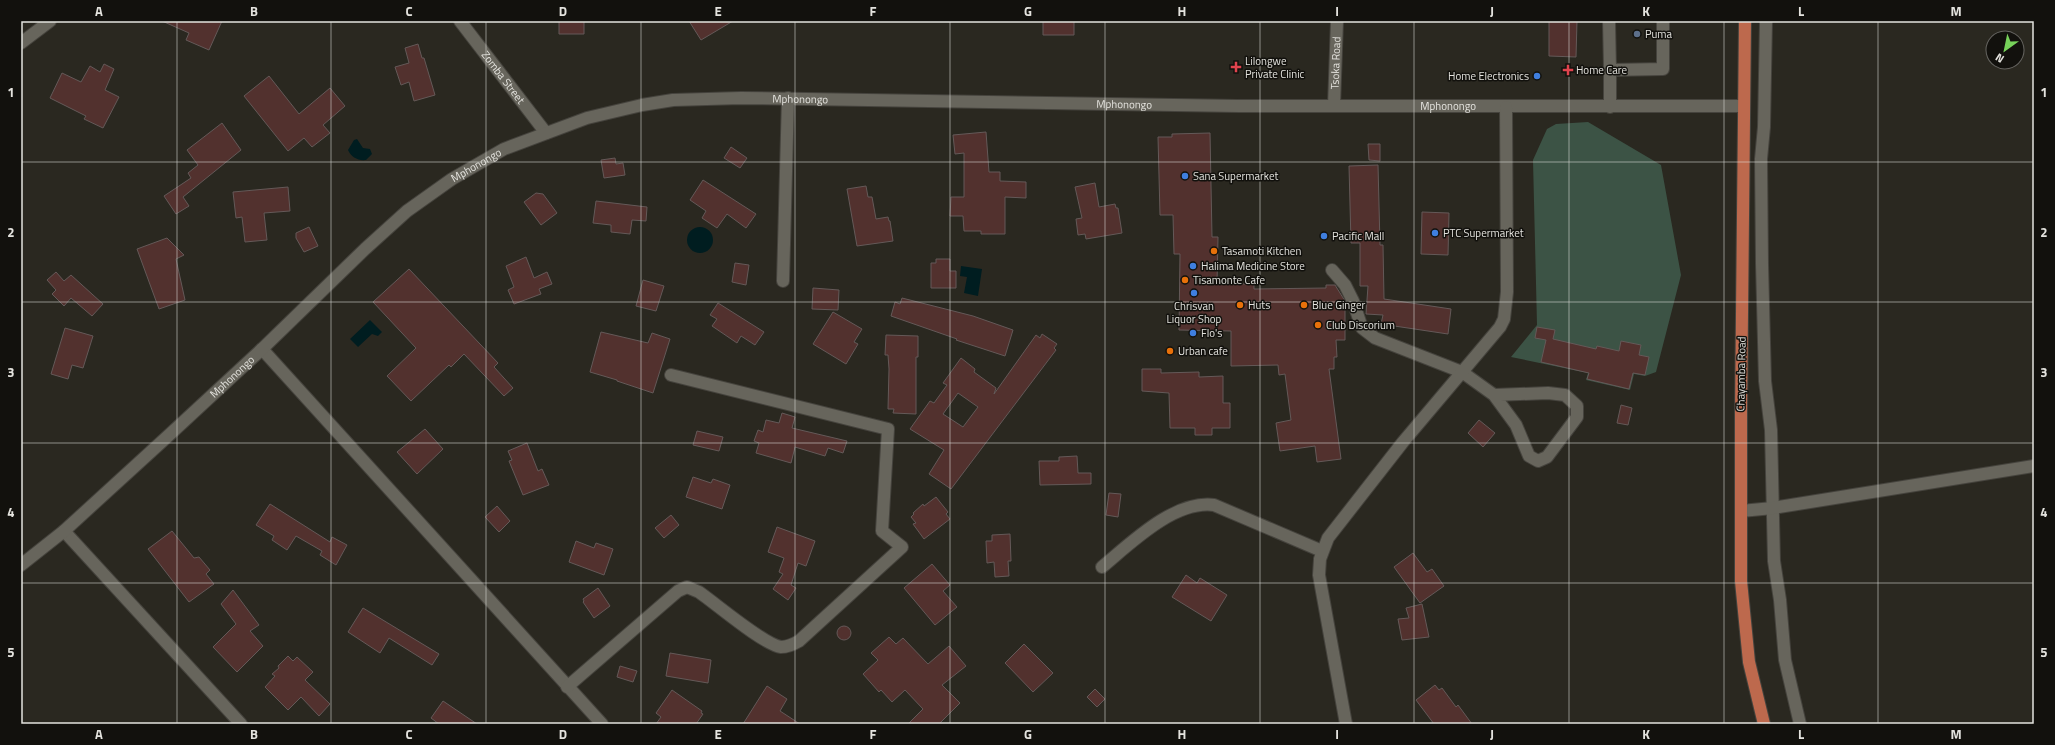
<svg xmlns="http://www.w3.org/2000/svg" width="2055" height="745" font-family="'Titillium Web',sans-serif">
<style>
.green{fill:#3c5345}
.water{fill:#001d20}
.building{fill:#52312e;stroke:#645958;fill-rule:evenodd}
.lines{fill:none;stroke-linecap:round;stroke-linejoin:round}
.minor-casing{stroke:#45433d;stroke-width:14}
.major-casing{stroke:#45433d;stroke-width:14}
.minor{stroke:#67655c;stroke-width:12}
.major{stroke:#bd694d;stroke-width:12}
.grid{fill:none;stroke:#e4e3de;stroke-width:1;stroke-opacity:0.55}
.service-dot{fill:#5c6f8a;stroke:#12110d;stroke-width:1.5}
.health-dot{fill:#e0444e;stroke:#12110d;stroke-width:1.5}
.shop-dot{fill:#3f7fe0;stroke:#12110d;stroke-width:1.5}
.food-dot{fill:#e8710a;stroke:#12110d;stroke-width:1.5}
.labels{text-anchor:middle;stroke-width:3;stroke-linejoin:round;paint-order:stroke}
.poi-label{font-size:11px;fill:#e4e3de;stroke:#12110d;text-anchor:start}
.street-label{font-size:11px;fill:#e4e3de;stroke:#12110d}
.neatline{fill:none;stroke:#e4e3de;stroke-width:1.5}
.grid-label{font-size:13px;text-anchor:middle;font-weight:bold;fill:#e4e3de}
</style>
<rect width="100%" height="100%" fill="#2a2820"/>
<path class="green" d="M1588,122L1661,165L1681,275L1656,372L1645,376L1634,374L1630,390L1586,380L1588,373L1511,357L1537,325L1533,160L1547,129L1556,124Z"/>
<path class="water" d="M357,139L363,148L370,149L372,154L366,160C358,161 351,157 348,150L354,140Z
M687 240a13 13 0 1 1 26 0a13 13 0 1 1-26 0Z
M961,266L982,269L978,296L964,293L967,277L960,276Z
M370,320L382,332L378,336L372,334L358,347L350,339Z"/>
<path class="building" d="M162,21H222L209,50L186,40L189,33Z
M559,21H584V34H559Z
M689,21H733L701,40Z
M1043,21H1074V35H1043Z
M1549,21H1577L1576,57L1549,56Z
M418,44L422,58H424L435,95L414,101L409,82L401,85L395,67L409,63L405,48Z
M104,64L114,69L105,90L119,97L103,128L84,119L86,116L50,98L62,73L81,82L90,66L100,72Z
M269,76L299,114L330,88L345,106L323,125L330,133L312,147L304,138L288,151L244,96Z
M222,123L241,150L183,197L189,206L176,214L164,196L191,178L188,173L198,165L187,150Z
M986,132L989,172H1000V181L1026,182V198L1005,197V234H981V231H964L963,216H950L951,197H964V153L955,154L953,135Z
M1210,133L1212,237H1218L1217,284H1254V289L1326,288V285H1335L1345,301V340H1336L1337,357H1334V369H1329L1341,459L1317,462L1315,446L1280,451L1276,423L1291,420L1285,374L1279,375L1278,365L1231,366V331L1179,330L1180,254H1174L1173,215H1160L1158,137H1172V134Z
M1368,144H1380V161L1369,160Z
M731,147L747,158L740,168L724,158Z
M615,158L616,164L623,163L625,175L604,178L601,160Z
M1378,165L1380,245H1383L1384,299L1451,309L1448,334L1381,324L1383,315L1366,314L1368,286H1360V243H1351L1349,166Z
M703,180L756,214L746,228L727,214L717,228L702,218L706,211L690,200Z
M1095,183L1099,207L1115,204L1116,208H1118L1122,233L1086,239L1085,234L1078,235L1076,219L1082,218L1075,187Z
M866,186L868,197H872L876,219L888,217L889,221H890L893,241L857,246L847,189Z
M288,187L290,211L264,213L267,240L245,242L242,217L236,218L233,192Z
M536,193L543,194L557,213L541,225L524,202Z
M596,201L647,207L646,221L632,220L630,234L611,232V225L593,223Z
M1422,212L1449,213L1448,255L1421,254Z
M309,227L318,246L304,252L296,238V233Z
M167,238L184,255L176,259L185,300L159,309L137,249Z
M526,257L534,278L547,272L552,284L539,289L541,294L514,304L508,290L514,287L506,266Z
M936,259H950V271H956V288H931V263H936Z
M735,263L749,265L746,285L732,282Z
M409,269L498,363L494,367L513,388L504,396L464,354L451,367L449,365L411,401L387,376L416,348L373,302Z
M56,272L64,281L71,275L103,304L92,316L71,298L64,306L52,294L56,290L47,280Z
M643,280L664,286L656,311L636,306Z
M813,288L839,290L838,310L812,309Z
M902,298L973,316L1013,330L1005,356L956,340L957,339L891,316L895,302L900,304Z
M718,303L764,332L755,345L741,336L737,343L712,326L717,319L710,315Z
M833,312L862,329L854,342L858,344L846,364L813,344Z
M1537,327L1555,330L1553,339L1596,349L1597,346L1619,351L1621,341L1641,345L1639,355L1649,357L1645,375L1633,373L1629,389L1587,379L1589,373L1541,362L1546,340L1535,338Z
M65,328L93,336L83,368L72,365L68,379L51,374Z
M601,332L648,343L652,333L670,339L653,393L617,381V380L590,372Z
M1042,334L1057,344L1054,348L1056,350L951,489L929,474L944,450L910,429L930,401L934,403L947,385L943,383L961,358L975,369L974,372L996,388L994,394L1036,335L1040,338ZM958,393L978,407L963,427L943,414Z
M886,335L918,336V357H916V414L893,413L894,409H888L889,369L888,355H885Z
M1142,369H1161V373L1199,372V377L1223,376V403H1230V428H1212V435H1195V428H1170L1169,393L1142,391Z
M1621,405L1632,408L1628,425L1617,423Z
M782,413L795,417L792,428L847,441L843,453L828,448L825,456L795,447L791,463L756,453L759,443L754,441L758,430L763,432L766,420L779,423Z
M1479,420L1495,433L1483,447L1468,433Z
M425,429L443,449L417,474L397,452Z
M697,431L723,437L719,451L693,445Z
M527,443L538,471L542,469L549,485L523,495L509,461L512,460L508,451Z
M1077,456L1078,473H1091V484L1040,485L1039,461H1059V457Z
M693,477L711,483L713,479L730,485L722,509L686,497Z
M1109,493L1121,494L1118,517L1106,515Z
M936,497L948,512L946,514L950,519L924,539L913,524L916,523L911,517L914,514L913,513L923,504L924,506Z
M270,504L330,542L332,537L347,545L336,565L320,555L322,551L296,536L287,550L272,540L274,536L256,525Z
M497,506L510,521L499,532L485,517Z
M671,515L679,525L664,538L655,528Z
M777,527L815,541L806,566L798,563L791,585L796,588L788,600L773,589L783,574L779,572L784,558L768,552Z
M172,531L194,558L199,557L210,570L206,574L214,584L189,602L148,549Z
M1010,534L1011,561H1008L1009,576L995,577L994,562L987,563L986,541H992V535Z
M576,541L594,548L596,543L613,549L604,575L569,562Z
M1413,553L1427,572L1432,569L1444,586L1420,603L1394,567Z
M932,564L950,585L943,591L957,607L935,625L904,588Z
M1186,575L1197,583L1200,578L1227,595L1211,621L1172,597Z
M598,588L610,606L594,618L583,602L584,601L583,599Z
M233,590L259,625L250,631L263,646L237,672L213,647L236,624L221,604Z
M1422,604L1429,637L1402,640L1398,619L1409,618L1406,608Z
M363,608L439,654L432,665L389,638L380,653L348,632Z
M837 633a7 7 0 1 1 14 0a7 7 0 1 1-14 0Z
M889,637L896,644L903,638L928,664L949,646L966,666L942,685L960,703L939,724H908L923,709L905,690L892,702L881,690L879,692L863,674L878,660L871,653Z
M1024,644L1053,673L1033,692L1005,663Z
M670,653L711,660L708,683L666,676Z
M288,656L293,661L297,657L313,672L305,680L330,704L319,716L301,697L288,710L265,687L275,676L272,674L279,668L278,666Z
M620,666L637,671L633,682L617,677Z
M1435,685L1439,690L1442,688L1456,707L1458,705L1472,724H1434L1416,700Z
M767,686L787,699L780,711L800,724H743Z
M1095,689L1105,699L1097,707L1087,697Z
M672,690L702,711L701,713L703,714L696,724H656L661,717L656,713Z
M443,701L477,724H439L431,718Z"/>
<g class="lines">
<defs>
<g id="minor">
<path id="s1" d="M460,21L546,133"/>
<path d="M1609,21L1610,70L1663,69V21"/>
<path d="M1766,21L1764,127L1761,159L1762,264L1765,381L1771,430L1774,561L1780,600L1785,660L1800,724"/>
<path d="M21,43L50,21"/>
<path d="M1610,70V107"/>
<path id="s2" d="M1334,106L1337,21"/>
<path d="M1332,270L1345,285L1353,301L1362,328L1375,338L1462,372L1494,395L1548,393L1565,395L1577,406V417L1547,457L1538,461L1529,456L1516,425L1494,395"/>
<path d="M783,281L788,98"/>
<path d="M262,349L602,724"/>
<path d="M1741,511L1773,508L2034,466"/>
<path d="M64,531L241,724"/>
<path id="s3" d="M21,565L64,531L168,436L262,349L365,249L407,211L452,179L504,149L587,118L642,105L673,100L741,98L1238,106H1743"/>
<path d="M1102,567C1131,543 1174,500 1214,505L1322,551"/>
<path d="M567,687L678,591L687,587L699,592C715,603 764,645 781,647C788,647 794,644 799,641L902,547L882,531L888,429L671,375"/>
<path d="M1346,724L1319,575L1320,559L1328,538L1403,442L1500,327L1504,319L1507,292L1506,107"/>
</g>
<path id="major" d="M1745,21L1741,411V581L1749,662L1764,724"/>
</defs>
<use href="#minor" class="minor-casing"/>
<use href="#major" class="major-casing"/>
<use href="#minor" class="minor"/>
<use href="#major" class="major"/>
</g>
<path class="grid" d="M177,21V724M331,21V724M486,21V724M641,21V724M795,21V724M950,21V724M1105,21V724M1260,21V724M1414,21V724M1569,21V724M1724,21V724M1878,21V724M21,162H2034M21,302H2034M21,443H2034M21,583H2034"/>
<circle class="service-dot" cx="1637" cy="34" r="4"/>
<g class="health-dot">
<path d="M1234 61h4v4h4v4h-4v4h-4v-4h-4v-4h4z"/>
<path d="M1566 64h4v4h4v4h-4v4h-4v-4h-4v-4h4z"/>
</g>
<g class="shop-dot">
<circle cx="1537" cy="76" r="4"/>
<circle cx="1185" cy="176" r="4"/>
<circle cx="1435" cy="233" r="4"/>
<circle cx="1324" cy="236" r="4"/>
<circle cx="1193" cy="266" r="4"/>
<circle cx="1194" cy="293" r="4"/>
<circle cx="1193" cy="333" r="4"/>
</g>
<g class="food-dot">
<circle cx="1214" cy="251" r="4"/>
<circle cx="1185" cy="280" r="4"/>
<circle cx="1240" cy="305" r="4"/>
<circle cx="1304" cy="305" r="4"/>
<circle cx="1318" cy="325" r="4"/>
<circle cx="1170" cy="351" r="4"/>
</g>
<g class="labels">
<g class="poi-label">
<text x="1645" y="38">Puma</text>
<text x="1245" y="65">Lilongwe<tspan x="1245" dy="13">Private Clinic</tspan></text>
<text x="1576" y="74">Home Care</text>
<text x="1529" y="80" text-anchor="end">Home Electronics</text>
<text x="1193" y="180">Sana Supermarket</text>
<text x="1443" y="237">PTC Supermarket</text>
<text x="1332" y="240">Pacific Mall</text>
<text x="1222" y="255">Tasamoti Kitchen</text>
<text x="1201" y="270">Halima Medicine Store</text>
<text x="1193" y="284">Tisamonte Cafe</text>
<text x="1248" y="309">Huts</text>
<text x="1312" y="309">Blue Ginger</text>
<text x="1194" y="310" text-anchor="middle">Chrisvan<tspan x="1194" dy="13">Liquor Shop</tspan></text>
<text x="1326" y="329">Club Discorium</text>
<text x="1201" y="337">Flo's</text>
<text x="1178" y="355">Urban cafe</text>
</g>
<g class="street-label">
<text dy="4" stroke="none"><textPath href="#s2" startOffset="43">Tsoka Road</textPath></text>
<text dy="4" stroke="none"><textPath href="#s1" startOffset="71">Zomba Street</textPath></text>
<text dy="4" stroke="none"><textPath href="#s3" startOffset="943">Mphonongo</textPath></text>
<text dy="4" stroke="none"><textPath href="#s3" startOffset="1267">Mphonongo</textPath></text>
<text dy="4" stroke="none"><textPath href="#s3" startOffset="1591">Mphonongo</textPath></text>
<text dy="4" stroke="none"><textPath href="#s3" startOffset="607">Mphonongo</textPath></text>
<text transform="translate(1741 374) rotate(-89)" y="4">Chayamba Road</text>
<text dy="4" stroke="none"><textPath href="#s3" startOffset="283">Mphonongo</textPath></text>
</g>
</g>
<rect width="2055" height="745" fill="none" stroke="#12110d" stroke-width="44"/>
<g transform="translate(2005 50) rotate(213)"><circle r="19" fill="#12110d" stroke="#666561"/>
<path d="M0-3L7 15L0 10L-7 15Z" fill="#76d25a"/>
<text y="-6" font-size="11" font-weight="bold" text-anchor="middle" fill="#e4e3de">N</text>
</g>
<rect x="22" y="22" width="2011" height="701" class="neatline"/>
<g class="grid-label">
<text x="99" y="16">A</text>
<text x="254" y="16">B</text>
<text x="409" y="16">C</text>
<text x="563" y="16">D</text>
<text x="718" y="16">E</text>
<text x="873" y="16">F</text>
<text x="1028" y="16">G</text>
<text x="1182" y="16">H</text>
<text x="1337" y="16">I</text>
<text x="1492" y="16">J</text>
<text x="1646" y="16">K</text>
<text x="1801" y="16">L</text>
<text x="1956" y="16">M</text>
<text x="11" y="97">1</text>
<text x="2044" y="97">1</text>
<text x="11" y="237">2</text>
<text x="2044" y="237">2</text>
<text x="11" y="377">3</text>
<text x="2044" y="377">3</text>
<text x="11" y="517">4</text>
<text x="2044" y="517">4</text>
<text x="11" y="657">5</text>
<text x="2044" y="657">5</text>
<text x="99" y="739">A</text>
<text x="254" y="739">B</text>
<text x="409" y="739">C</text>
<text x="563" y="739">D</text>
<text x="718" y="739">E</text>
<text x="873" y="739">F</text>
<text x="1028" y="739">G</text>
<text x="1182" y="739">H</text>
<text x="1337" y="739">I</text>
<text x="1492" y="739">J</text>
<text x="1646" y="739">K</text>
<text x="1801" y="739">L</text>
<text x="1956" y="739">M</text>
</g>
</svg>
